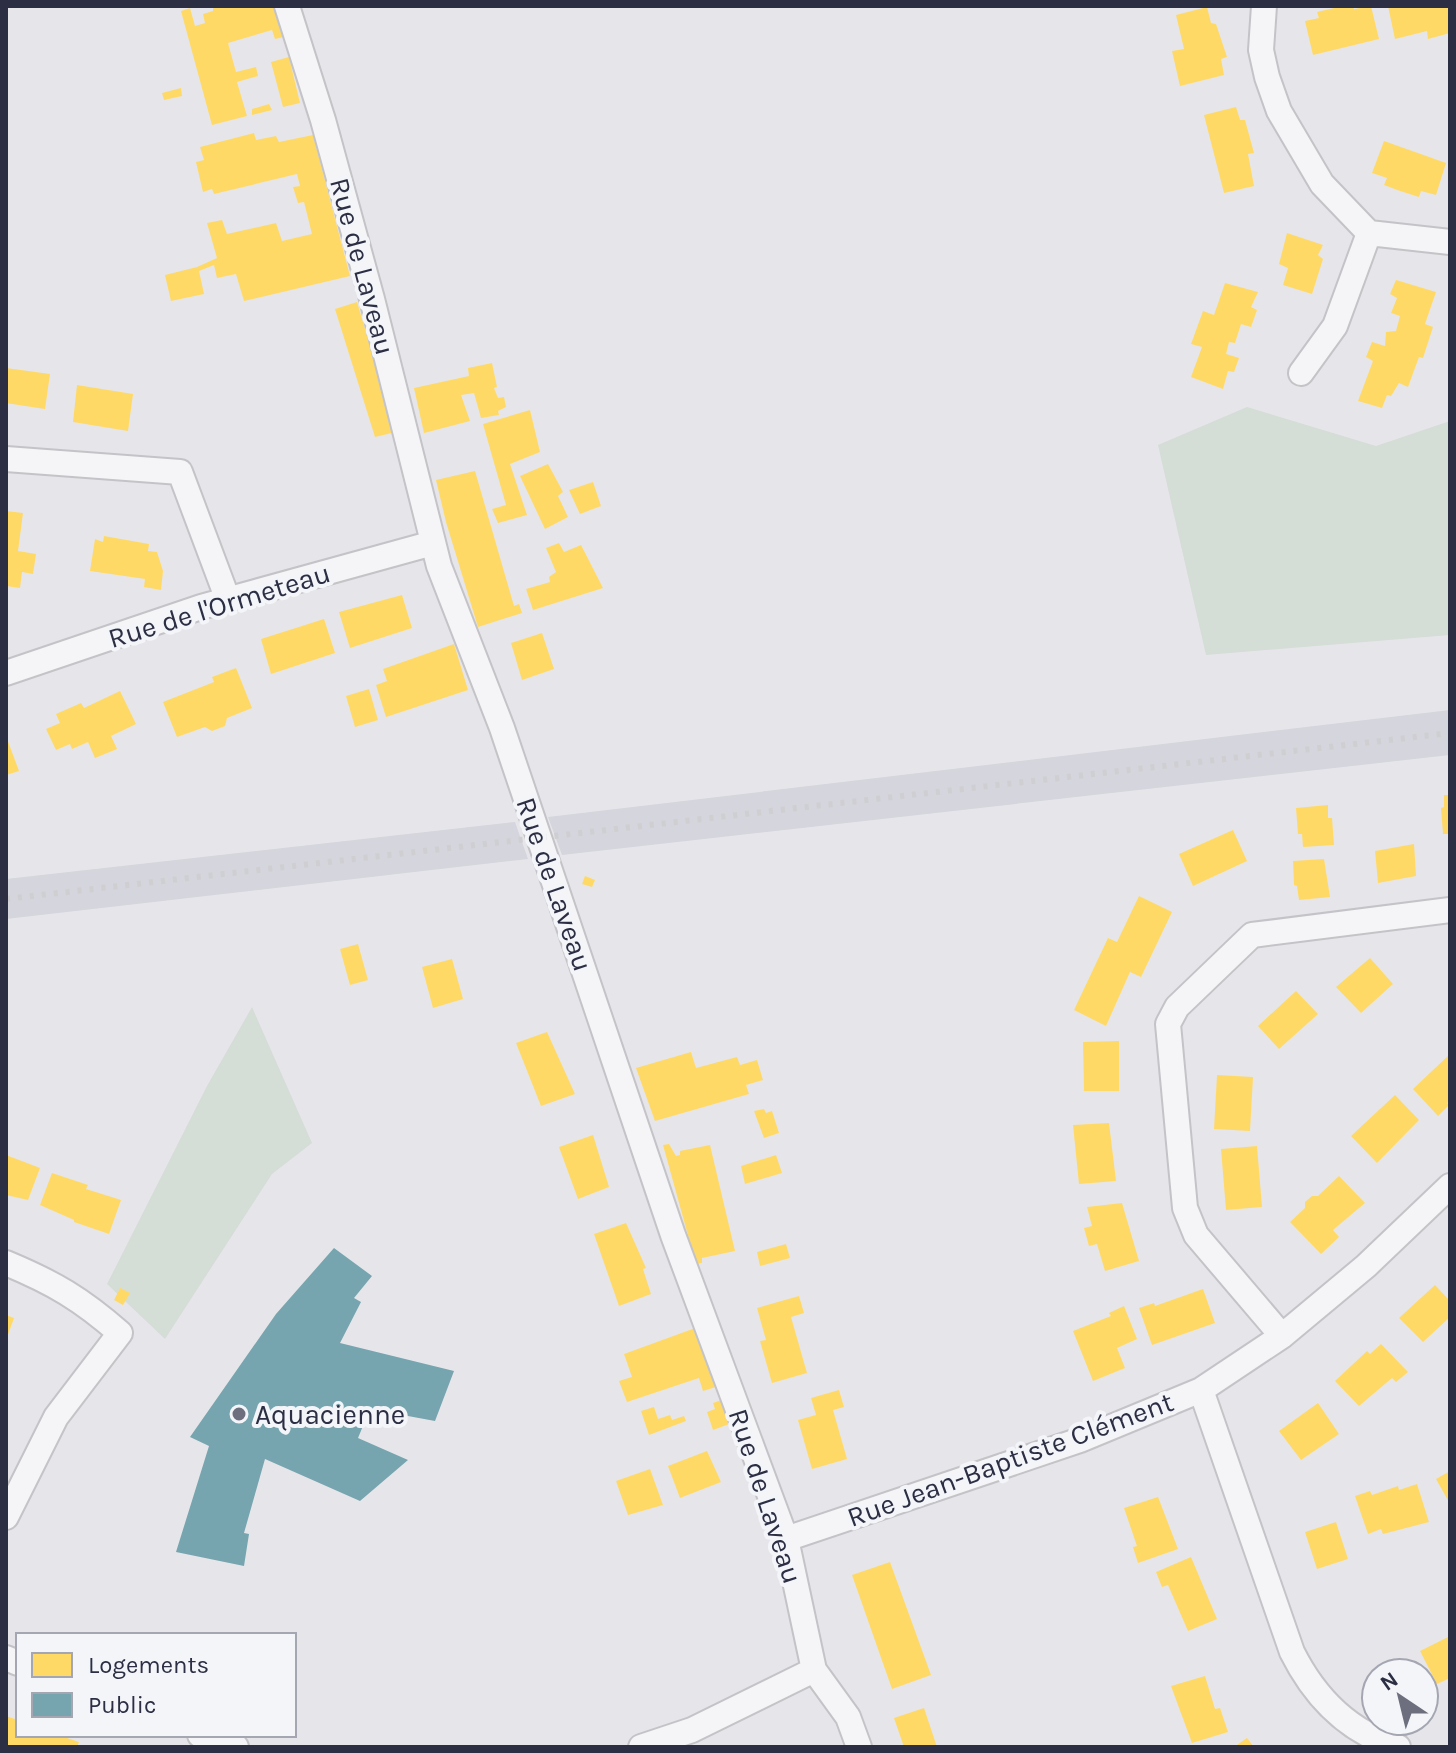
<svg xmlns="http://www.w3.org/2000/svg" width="1456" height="1753" font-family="Karla,sans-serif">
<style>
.built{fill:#d4d5dd}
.green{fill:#d4ddd6}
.homes{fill:#ffd966}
.public{fill:#76a5af}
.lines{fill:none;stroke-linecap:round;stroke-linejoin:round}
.street-casing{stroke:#c4c4c8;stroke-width:28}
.street{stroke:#f5f5f7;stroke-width:24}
.rail{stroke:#cfcfd2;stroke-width:6;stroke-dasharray:4 8;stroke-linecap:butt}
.poi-dot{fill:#6d6f7e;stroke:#f4f5f9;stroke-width:3}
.labels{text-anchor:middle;stroke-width:8;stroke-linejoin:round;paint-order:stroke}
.street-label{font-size:28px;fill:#2c2f44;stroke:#f4f5f9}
.poi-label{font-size:28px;fill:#2c2f44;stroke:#f4f5f9;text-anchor:start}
</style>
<rect width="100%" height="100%" fill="#e6e6ea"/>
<path class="built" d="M1450,710V755L562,855L548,817Z
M515,822L528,859L6,919V879Z"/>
<path class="green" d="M1247,407L1376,446L1450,421V635L1206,655L1158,445Z
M252,1007L312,1143L272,1174L165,1339L107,1284L207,1086Z"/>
<path class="homes" d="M213,6H275L284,37L275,39L272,30L228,43L236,72L256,67L258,76L237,82L247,116L212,125L181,11L190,8L195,26L205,23L203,14L213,11Z
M1343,6H1353L1354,9L1371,6L1379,39L1313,55L1305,21L1319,18L1317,12Z
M1388,6H1450V33L1428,39L1427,31L1395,39Z
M1207,7L1211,23L1216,24L1227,57L1221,59L1224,75L1180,86L1172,51L1184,49L1176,15Z
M289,57L300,103L283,107L271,62Z
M181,88L182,96L164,100L162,93Z
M269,104L272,110L252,115V109Z
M1236,107L1240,120H1245L1254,153L1248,154L1254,186L1224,193L1204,115Z
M254,133L256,140L276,136L279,142L313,135L350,276L244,301L236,274L217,278L214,265L199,271L204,294L171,301L165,275L197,267L217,258L207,223L222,220L227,234L276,223L282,241L312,234L304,202L298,203L293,187L300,186L297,174L214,194L212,189L203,192L196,162L204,160L200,147Z
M1384,141L1446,163L1436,195L1421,191L1419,197L1400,191L1384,185L1387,178L1372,173Z
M1287,233L1323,245L1318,255L1323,259L1312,294L1283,285L1288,268L1279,264Z
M1396,280L1436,292L1425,324L1433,327L1423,358L1419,357L1408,387L1399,383L1391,396L1387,395L1382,408L1358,401L1373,361L1366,357L1372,342L1385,346L1386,332L1396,331L1400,316L1391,313L1397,298L1390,294Z
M1225,283L1258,292L1251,307L1257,310L1251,327L1241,324L1235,343L1229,342L1226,354L1239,358L1234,372L1228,371L1223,389L1191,377L1202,347L1191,344L1203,311L1214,315Z
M357,302L396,432L375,437L335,309Z
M492,363L497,387L494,388L498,398L504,397L506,407L498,411L499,415L481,418L474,393L461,395L470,421L424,433L414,388L469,376L468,368Z
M6,368L50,374L45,409L6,403Z
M77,385L133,394L128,431L73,422Z
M530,410L540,452L510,464L527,515L498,523L492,509L506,505L483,424Z
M548,464L563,492L558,496L568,517L545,529L520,476Z
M475,471L514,606L519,604L522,613L478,627L446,522L436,480Z
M593,482L601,506L580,514L569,490Z
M6,511L23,513L18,551L36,554L33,574L22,572L20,588L6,586Z
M104,536L149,544L148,551L157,552L163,571L161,590L144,587L145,579L90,571L95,539L103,542Z
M559,543L564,552L581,545L603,588L533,610L526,589L550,582L549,577L556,572L546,548Z
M402,595L412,628L350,648L339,612Z
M324,619L335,653L271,674L261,639Z
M542,633L554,669L522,680L511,643Z
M454,644L468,690L386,717L376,685L387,681L383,669Z
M236,668L252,708L227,718L225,726L212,731L205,727L177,737L163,702L214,682L212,677Z
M369,689L378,720L355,727L346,696Z
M120,691L136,724L111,736L117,749L95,758L88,742L72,749L70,744L56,750L46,729L60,723L56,714L81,703L84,708Z
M6,736L19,771L6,775Z
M1444,795H1450V834H1443L1441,808L1444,807Z
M1328,805V818H1332L1334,845L1303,847L1302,834H1298L1296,808Z
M1233,830L1247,861L1193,886L1179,854Z
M1414,844L1416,876L1378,883L1375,851Z
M1324,859L1330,897L1299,900L1297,886L1294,885L1293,861Z
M585,876L595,880L592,887L582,884Z
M1139,896L1172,912L1141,977L1130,972L1106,1026L1074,1010L1108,938L1117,942Z
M358,944L368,980L350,985L340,949Z
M1370,958L1393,984L1361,1013L1336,987Z
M452,959L463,999L433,1008L422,967Z
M1296,991L1318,1014L1279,1049L1258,1026Z
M547,1032L575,1094L541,1106L516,1043Z
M1119,1041V1091H1084L1083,1042Z
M691,1052L696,1068L737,1057L740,1065L757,1060L763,1080L746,1085L749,1094L655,1121L636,1068Z
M1450,1054V1100L1447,1103L1449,1105L1438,1116L1413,1089Z
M1217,1075L1253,1077L1250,1131L1214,1129Z
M1395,1095L1419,1120L1377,1163L1351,1136Z
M764,1109L766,1113L772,1111L779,1133L764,1138L754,1111Z
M1109,1123L1116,1181L1079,1184L1073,1125Z
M593,1135L609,1187L578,1199L559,1147Z
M669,1144L676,1156L680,1155V1151L710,1145L735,1251L702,1258V1263L696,1264L663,1145Z
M1257,1146L1262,1207L1226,1210L1221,1149Z
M6,1155L40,1168L28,1200L6,1195Z
M776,1155L782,1173L745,1184L741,1166Z
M52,1173L88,1185L86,1189L121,1200L109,1234L74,1222V1220L40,1205Z
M1339,1176L1365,1203L1333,1230L1339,1237L1321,1254L1290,1222L1305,1208V1202L1312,1196H1318Z
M1122,1203L1139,1261L1105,1271L1097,1244L1089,1246L1084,1228L1092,1226L1087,1207Z
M626,1223L646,1268L643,1269L651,1294L619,1306L594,1234Z
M786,1244L790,1258L760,1266L757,1252Z
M1435,1285L1450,1301V1317L1423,1342L1399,1318Z
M120,1288L130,1293L123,1305L114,1300Z
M1203,1289L1215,1323L1152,1345L1139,1308L1154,1303L1155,1306Z
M799,1296L804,1313L791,1317L807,1373L772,1383L760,1341L766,1340L757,1308Z
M1124,1306L1137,1339L1117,1348L1125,1368L1093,1381L1073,1331L1111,1316L1109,1313Z
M6,1315L14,1318L6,1340Z
M698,1327L719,1386L703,1391L699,1378L627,1402L619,1381L632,1377L624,1354Z
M1381,1344L1408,1372L1396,1382L1392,1378L1359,1406L1335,1381L1367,1351L1370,1354Z
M839,1390L844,1407L833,1410L847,1459L812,1469L798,1420L816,1415L811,1398Z
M724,1399L732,1423L713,1430L707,1412L715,1409L713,1403Z
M1318,1403L1339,1434L1301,1460L1279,1431Z
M654,1407L658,1419L670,1415L672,1420L684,1416L686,1421L649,1435L641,1411Z
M707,1451L721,1482L680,1498L668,1466Z
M650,1469L663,1505L628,1515L616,1481Z
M1450,1471V1504L1436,1479Z
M1417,1484L1429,1522L1383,1534L1381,1529L1368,1534L1355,1496L1370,1491L1372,1495L1398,1486L1399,1490Z
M1158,1497L1178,1549L1138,1563L1133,1547L1137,1546L1124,1508Z
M1336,1522L1348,1559L1317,1569L1305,1532Z
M1191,1557L1217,1619L1188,1631L1168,1585L1162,1587L1156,1572Z
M890,1562L931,1675L892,1689L852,1575Z
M1450,1636V1678L1437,1684L1420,1651Z
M1205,1676L1215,1709L1220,1708L1228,1732L1192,1743L1171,1686Z
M924,1708L937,1747H904L894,1718Z
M6,1716L18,1720V1735H58L79,1742L77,1747H6Z
M1247,1738L1254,1747H1234Z"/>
<path class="public" d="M334,1248L372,1276L354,1298L361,1302L340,1343L454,1371L435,1421L370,1409L358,1438L408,1460L360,1501L265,1459L244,1533L249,1534L244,1566L176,1552L209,1446L190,1437L276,1314Z"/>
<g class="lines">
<defs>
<path id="street" d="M287,6L323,120L372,299L439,566L502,728L673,1235L786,1539L814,1670L848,1717L859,1747
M1264,6L1261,50L1267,77L1279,111L1322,184L1369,233L1450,242
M1301,373L1335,326L1369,233
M6,459L180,472L228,600
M6,673L201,607L433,543
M6,1263C54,1283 81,1299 120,1333L56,1417L6,1517
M1282,1336L1196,1235L1185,1208L1168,1024L1177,1007L1252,935L1450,910
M1201,1390L1292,1652C1315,1698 1348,1732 1398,1747
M786,1539L1080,1440L1201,1390L1282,1336L1366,1266L1450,1186
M6,1658L18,1663
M200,1735L236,1747
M641,1747L692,1730L814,1670"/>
</defs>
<use href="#street" class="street-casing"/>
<use href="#street" class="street"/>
<path class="rail" d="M6,899L1450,733"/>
</g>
<circle class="poi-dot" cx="239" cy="1414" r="8"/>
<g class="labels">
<g class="street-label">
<text transform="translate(363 266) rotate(75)" y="10">Rue de Laveau</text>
<text transform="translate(219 605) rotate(-17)" y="10">Rue de l'Ormeteau</text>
<text transform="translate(555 884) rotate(71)" y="10">Rue de Laveau</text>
<text transform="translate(1010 1459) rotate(-20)" y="10">Rue Jean-Baptiste Clément</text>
<text transform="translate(766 1496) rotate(72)" y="10">Rue de Laveau</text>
</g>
<g class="poi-label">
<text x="255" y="1424">Aquacienne</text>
</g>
</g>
<rect width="1456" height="1753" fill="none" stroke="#2c2f44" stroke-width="16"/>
<rect x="16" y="1633" width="280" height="104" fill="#f4f5f9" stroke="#a4a6b1" stroke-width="2"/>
<rect x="32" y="1653" width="40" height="24" fill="#ffd966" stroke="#a4a6b1" stroke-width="2"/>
<text x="88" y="1673" font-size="24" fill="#2c2f44">Logements</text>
<rect x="32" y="1693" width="40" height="24" fill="#76a5af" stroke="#a4a6b1" stroke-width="2"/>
<text x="88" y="1713" font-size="24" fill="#2c2f44">Public</text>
<g transform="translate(1400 1697) rotate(325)"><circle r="38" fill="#f4f5f9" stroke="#a4a6b1" stroke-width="2"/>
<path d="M0-6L14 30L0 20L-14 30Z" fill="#6d6f7e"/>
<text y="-12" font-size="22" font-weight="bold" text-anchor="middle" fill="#2c2f44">N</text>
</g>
</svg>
